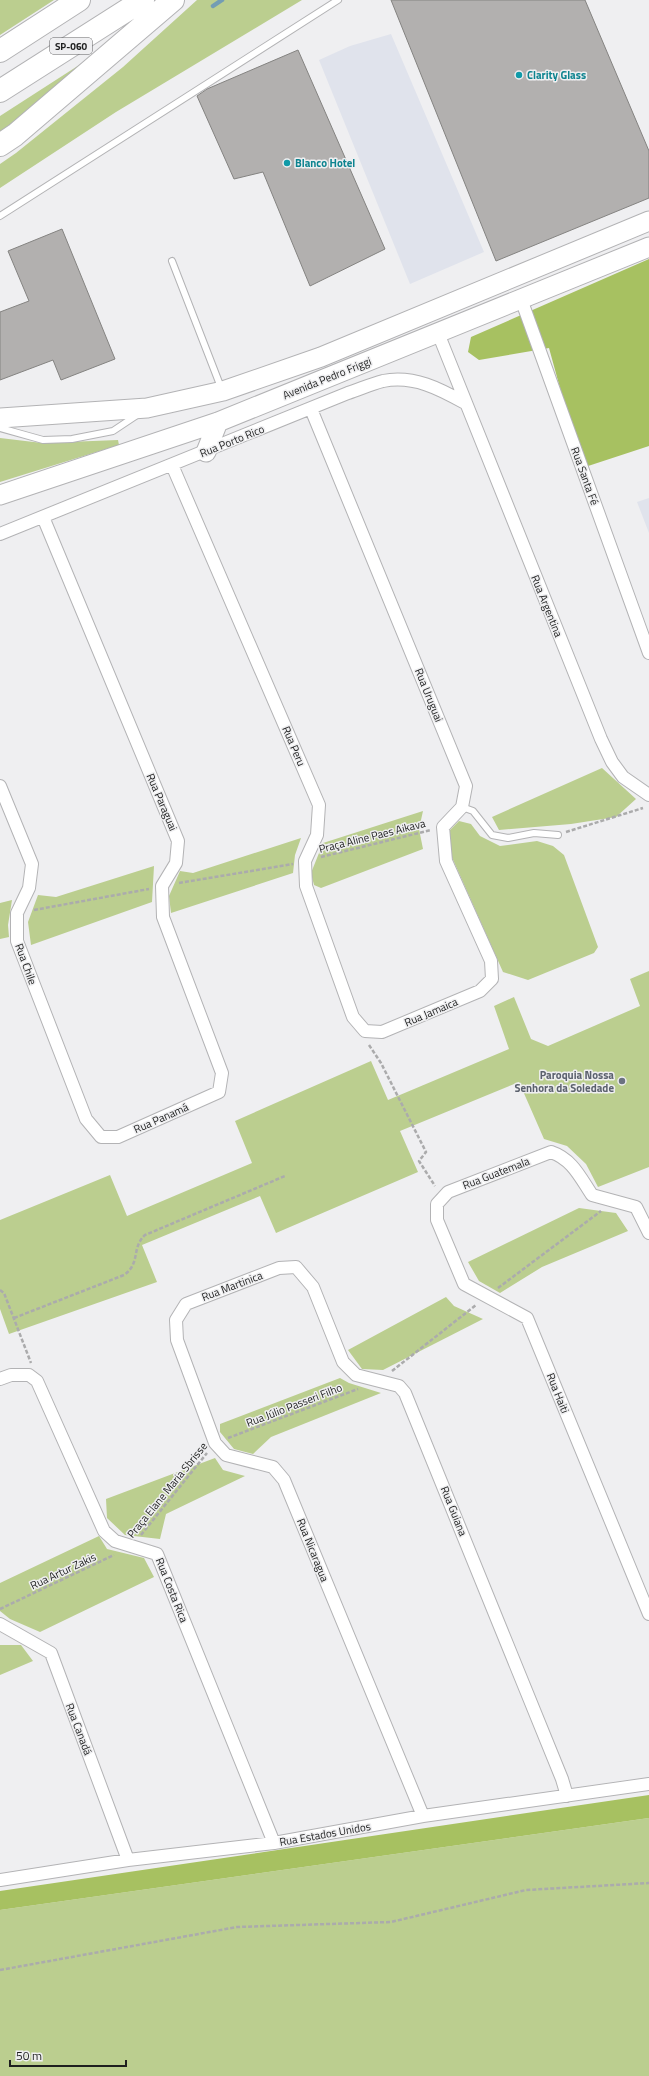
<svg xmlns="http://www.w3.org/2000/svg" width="649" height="2076" font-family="'Titillium Web',sans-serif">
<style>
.built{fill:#e0e3ec}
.green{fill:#bbce8f}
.forest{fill:#a7c161}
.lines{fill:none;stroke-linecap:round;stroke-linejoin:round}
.stream{stroke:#739db4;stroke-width:4.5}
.building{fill:#b2b0af;stroke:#848381}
.service-casing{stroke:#b3b3b5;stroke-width:8}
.minor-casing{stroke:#b3b3b5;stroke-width:14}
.primary-casing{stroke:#b3b3b5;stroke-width:21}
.motorway-casing{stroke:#b3b3b5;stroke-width:24}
.path{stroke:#ababac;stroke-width:2.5;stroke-dasharray:4 2;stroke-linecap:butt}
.service{stroke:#fff;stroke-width:6}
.minor{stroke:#fff;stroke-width:12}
.primary{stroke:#fff;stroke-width:19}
.motorway{stroke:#fff;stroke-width:22}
.culture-dot{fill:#0f9aa8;stroke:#efeff1;stroke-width:1.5}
.worship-dot{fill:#6b7280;stroke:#efeff1;stroke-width:1.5}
.labels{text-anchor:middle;stroke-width:3;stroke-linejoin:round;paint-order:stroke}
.shield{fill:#efeff1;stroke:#5d5d5e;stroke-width:1}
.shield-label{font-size:10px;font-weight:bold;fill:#1e1f1f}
.culture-label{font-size:11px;font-weight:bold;fill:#0d838f;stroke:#efeff1;text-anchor:start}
.street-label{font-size:11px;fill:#1e1f1f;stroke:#efeff1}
.worship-label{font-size:11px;font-weight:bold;fill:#5b616d;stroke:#efeff1;text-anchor:end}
</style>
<rect width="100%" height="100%" fill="#efeff1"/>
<path class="built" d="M391,34L484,252L410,284L319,60L350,46Z
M649,498V533L637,502Z"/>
<path class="green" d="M0,0H54L0,35Z
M197,0H302L116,112L0,188V164L16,153L123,67Z
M90,58L0,136V116Z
M0,438L42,443L118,440L119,445L0,482Z
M602,768L636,799L616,817L571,824L499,830L492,817Z
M423,811L419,829L423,849L321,888L314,885L311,873L323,843Z
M459,821L471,824L480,836L500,846L537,841L553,846L564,855L598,947L594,953L528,980L503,972L450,853L448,832Z
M301,838L295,855L293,873L171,913L169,896L180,871L193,873Z
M154,866L152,902L31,945L28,922L38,895L56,897Z
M12,900L8,925L9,937L0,939V903Z
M649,971V1167L598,1187L586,1164L567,1146L544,1139L519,1082L400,1131L418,1172L276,1233L260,1196L142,1245L157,1282L9,1334L0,1309V1220L110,1175L127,1216L252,1163L235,1121L371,1061L388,1100L509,1049L494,1006L514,997L531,1039L548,1046L640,1006L630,979Z
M579,1208L616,1213L628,1231L542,1267L500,1293L479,1281L468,1262Z
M446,1297L454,1306L483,1319L383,1370L362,1369L348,1350Z
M340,1378L349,1383L381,1393L271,1437L253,1454L234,1449L220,1432V1424Z
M215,1458L223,1470L245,1476L166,1514L160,1539L125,1535L107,1518L106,1499Z
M99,1536L107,1549L144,1558L154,1577L40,1632L10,1619L0,1611V1583Z
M0,1645H21L33,1661L0,1675Z
M649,1818V2076H0V1910Z"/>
<path class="forest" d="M649,259V446L582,468L549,348L479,360L468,352L471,337Z
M649,1795V1818L0,1910V1891Z"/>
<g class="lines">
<path class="stream" d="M213,6L222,0"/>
</g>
<path class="building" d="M391,0H585L649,151V198L496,261Z
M298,50L385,249L310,286L263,172L234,179L197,96L207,89Z
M62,229L115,359L61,380L53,360L0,380V312L29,301L8,251Z"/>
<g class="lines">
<defs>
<path id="service" d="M0,216L338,0
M172,261L222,390
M0,428L43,440L72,439L113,431L137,415
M462,807L473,811L492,835L508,838L534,833L558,835"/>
<path id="minor" d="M521,299L649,653
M438,333L601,739L612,762L623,777L649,795
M172,465L319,805L317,835L305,861L306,886L353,1017L365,1031L382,1032L480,991L492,979L491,961L446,861L443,827L462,807L466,786L311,409
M0,534L348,393C360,389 371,384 383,381C414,375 440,389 465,403
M0,786L32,864L29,888L17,913V941L86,1119L101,1137H118L219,1092L222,1073L163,917L162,886L176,863L178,841L43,517
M649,1233L636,1207L592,1195C580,1177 572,1159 551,1152L448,1192L437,1204V1220L464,1284L527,1318L649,1614
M0,1379L11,1375H29L37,1381L104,1531L115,1541L157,1554L274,1843
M0,1624L51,1653L128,1860
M423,1816L284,1480L273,1467L226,1455L215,1443L177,1340L176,1320L186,1304L279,1268L296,1267L313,1287L343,1362L356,1375L399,1386L405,1393L562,1779L567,1796
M0,1880L128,1860L274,1843L423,1816L649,1784"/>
<path id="primary" d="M0,418L147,408L223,391L321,357L649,221
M206,452L218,422
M0,495L218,422L649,247"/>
<path id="motorway" d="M0,51L79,0
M0,91L143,0
M0,145L15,135L173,0"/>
</defs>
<use href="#service" class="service-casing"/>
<use href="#minor" class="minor-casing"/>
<use href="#primary" class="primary-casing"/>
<use href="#motorway" class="motorway-casing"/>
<path class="path" d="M566,832L643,808
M321,857L431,830
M179,883L293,864
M34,910L149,889
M369,1045L381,1063L426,1152L419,1161L435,1186
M498,1288L601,1211
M0,1290L4,1293L31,1363
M14,1318L124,1275C141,1263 131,1248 145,1235L285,1176
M392,1371L476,1305
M228,1438L358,1389
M141,1535L207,1453
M0,1609L114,1555
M0,1970L237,1927L391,1922L526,1890L649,1883"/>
<use href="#service" class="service"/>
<use href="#minor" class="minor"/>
<use href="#primary" class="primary"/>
<use href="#motorway" class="motorway"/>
</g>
<g class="culture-dot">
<circle cx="519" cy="75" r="4"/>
<circle cx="287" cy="163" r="4"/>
</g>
<circle class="worship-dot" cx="622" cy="1081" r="4"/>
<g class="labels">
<rect class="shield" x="50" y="38" width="42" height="16" rx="3"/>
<g class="shield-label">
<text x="71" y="50">SP-060</text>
</g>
<g class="culture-label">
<text x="527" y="79">Clarity Glass</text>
<text x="295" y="167">Blanco Hotel</text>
</g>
<g class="street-label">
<text transform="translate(327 378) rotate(-22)" y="4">Avenida Pedro Friggi</text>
<text transform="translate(232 441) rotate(-22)" y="4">Rua Porto Rico</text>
<text transform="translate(585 476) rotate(70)" y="4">Rua Santa Fé</text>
<text transform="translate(547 606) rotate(68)" y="4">Rua Argentina</text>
<text transform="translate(429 695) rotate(68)" y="4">Rua Uruguai</text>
<text transform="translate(294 746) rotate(67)" y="4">Rua Peru</text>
<text transform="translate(162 802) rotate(67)" y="4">Rua Paraguai</text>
<text transform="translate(372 836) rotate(-14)" y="4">Praça Aline Paes Aikava</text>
<text transform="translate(26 964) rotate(70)" y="4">Rua Chile</text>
<text transform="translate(431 1012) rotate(-23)" y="4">Rua Jamaica</text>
<text transform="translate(161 1118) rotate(-24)" y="4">Rua Panamá</text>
<text transform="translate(496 1173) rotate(-21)" y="4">Rua Guatemala</text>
<text transform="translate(232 1286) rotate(-21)" y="4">Rua Martinica</text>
<text transform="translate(558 1393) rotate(68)" y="4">Rua Haiti</text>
<text transform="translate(294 1405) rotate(-21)" y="4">Rua Júlio Passeri Filho</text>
<text transform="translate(167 1490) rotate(-51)" y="4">Praça Elane Maria Sbrisse</text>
<text transform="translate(454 1511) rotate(68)" y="4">Rua Guiana</text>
<text transform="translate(313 1550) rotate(68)" y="4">Rua Nicaragua</text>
<text transform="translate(63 1571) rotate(-25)" y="4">Rua Artur Zakis</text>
<text transform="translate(172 1590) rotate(68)" y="4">Rua Costa Rica</text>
<text transform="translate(79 1729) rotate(69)" y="4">Rua Canadá</text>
<text transform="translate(325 1834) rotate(-10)" y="4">Rua Estados Unidos</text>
</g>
<g class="worship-label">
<text x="614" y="1079">Paroquia Nossa<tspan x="614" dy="13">Senhora da Soledade</tspan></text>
</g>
</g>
<path d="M10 2060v6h116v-6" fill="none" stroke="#1e1f1f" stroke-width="2"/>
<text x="16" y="2060" font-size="12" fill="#1e1f1f" stroke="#efeff1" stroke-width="3" paint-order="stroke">50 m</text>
</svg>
